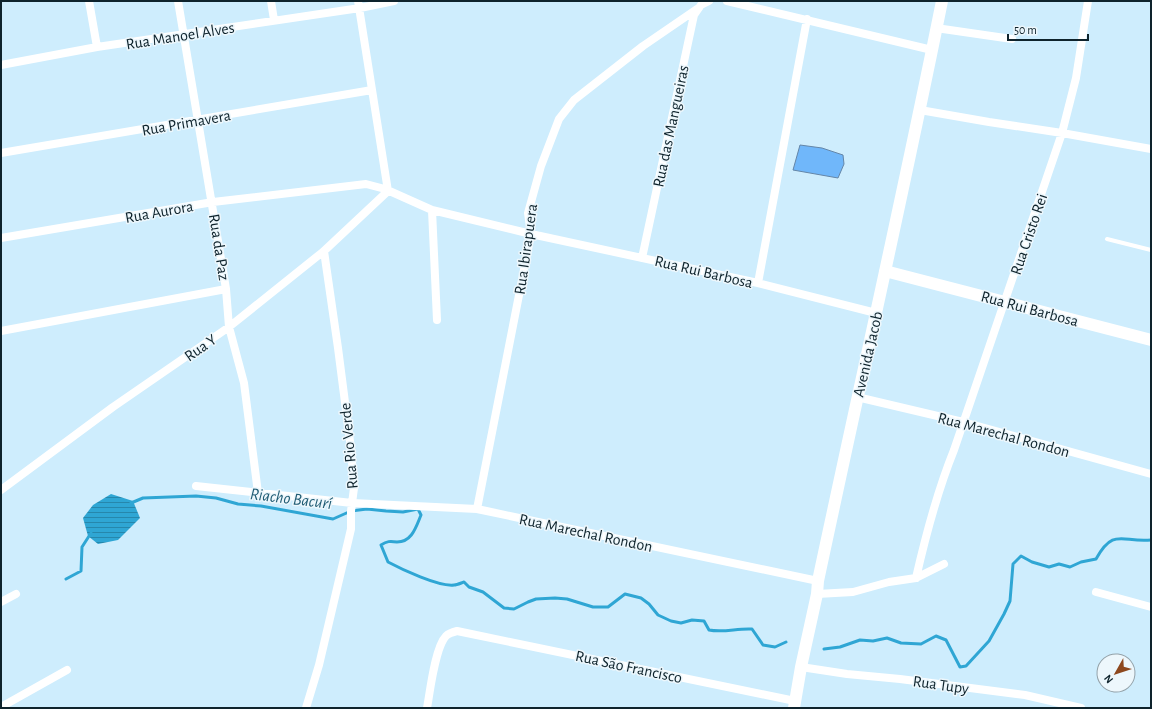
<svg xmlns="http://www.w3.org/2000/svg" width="1152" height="709" font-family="'Alegreya Sans',sans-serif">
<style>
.water{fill:url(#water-rules)}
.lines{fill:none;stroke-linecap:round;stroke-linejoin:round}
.stream{stroke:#2fa6d4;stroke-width:3}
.building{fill:#70b7fa;stroke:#6486a8}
.lane{stroke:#fff;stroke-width:4}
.street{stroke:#fff;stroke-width:8}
.secondary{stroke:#fff;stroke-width:12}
.labels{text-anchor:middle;stroke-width:3;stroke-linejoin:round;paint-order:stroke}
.street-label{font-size:16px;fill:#0e232c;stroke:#edf7fc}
.water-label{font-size:17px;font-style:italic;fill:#205c74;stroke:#edf7fc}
</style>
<defs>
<pattern id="water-rules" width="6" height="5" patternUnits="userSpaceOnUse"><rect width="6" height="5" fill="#2fa6d4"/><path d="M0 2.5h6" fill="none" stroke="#2687ac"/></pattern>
</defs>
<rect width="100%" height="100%" fill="#ceedfd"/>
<path class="water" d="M111,494L133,501L140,518L118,540L98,544L88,536L83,518L93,505Z"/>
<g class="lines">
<path class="stream" d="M131,503L143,498L196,496L216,498L238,504L261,506L333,519L351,511L367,509L386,511L403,512L418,509L421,515C416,527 412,542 397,542C390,541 387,541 381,545L388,562C401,569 439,587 454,585C457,585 461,583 464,582L469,587L483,592L504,608L514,609L528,602L536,599L555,598L567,599L593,607H608L625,594L641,598L649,604L658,615L671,621L681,623L692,620L704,621L709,630C724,633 737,628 752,629L763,645L775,647L786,642
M66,579L81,571L82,547L91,533
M824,649L840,647L860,640L873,641L887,638L901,643L921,644L936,636L946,640L960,667L966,666L989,641L1004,614L1010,601L1013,564L1021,556L1032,562L1049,567L1059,564L1070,567L1081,562L1096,559C1114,527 1122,543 1151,540"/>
</g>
<path class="building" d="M800,145L822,148L843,155L844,164L838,178L793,170Z"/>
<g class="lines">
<path class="lane" d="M1107,239L1151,250"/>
<path class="street" d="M89,1L97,47
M178,1L226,289L229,327L244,383L258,493
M271,1L274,20
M358,1L388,191
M727,1L932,50
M936,28L1012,39
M1,65L97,47L360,8L394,1
M920,110L989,122L1062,133L1151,149
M1,153L372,90
M432,210L437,320
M1,238L213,202L366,184L385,189L432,210L531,234L758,283L876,313
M642,258L694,15L701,5L709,1
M758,283L807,19
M1,331L226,289
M857,397L963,422L1151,474
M196,486L352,503L477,509L818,581
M1,490L113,407L229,327L324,251L388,191
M477,509L531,234L528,213L541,166L559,119L574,100L643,46L697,9
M916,578C926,534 937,492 954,450L1062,133L1076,78L1088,1
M1096,592L1151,607
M817,594L853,592L889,582L916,578L944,564
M1,602L16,594
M801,667L847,674L900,679L1025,695L1081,708
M1,707L67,670
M306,708L319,665L351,529V511L354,488L351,449L338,348L324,251
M427,708C430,692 435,647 446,636C449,633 453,632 457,631L795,701"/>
<path class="secondary" d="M885,271L1151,340
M794,708L801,667L817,594L818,581C859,388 903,195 942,1"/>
</g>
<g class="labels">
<g class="street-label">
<text transform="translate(180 35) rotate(-9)" y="6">Rua Manoel Alves</text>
<text transform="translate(186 122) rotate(-10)" y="6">Rua Primavera</text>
<text transform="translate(670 126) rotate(-78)" y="6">Rua das Mangueiras</text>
<text transform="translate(159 211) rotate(-10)" y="6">Rua Aurora</text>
<text transform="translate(1028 234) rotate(-71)" y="6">Rua Cristo Rei</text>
<text transform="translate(220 247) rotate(81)" y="6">Rua da Paz</text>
<text transform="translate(525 249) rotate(-82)" y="6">Rua Ibirapuera</text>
<text transform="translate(704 271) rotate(13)" y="6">Rua Rui Barbosa</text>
<text transform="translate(1030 308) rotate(15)" y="6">Rua Rui Barbosa</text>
<text transform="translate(200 347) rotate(-35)" y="6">Rua Y</text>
<text transform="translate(867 354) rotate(-77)" y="6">Avenida Jacob</text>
<text transform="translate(1004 434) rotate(15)" y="6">Rua Marechal Rondon</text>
<text transform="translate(348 446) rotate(-95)" y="6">Rua Rio Verde</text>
<text transform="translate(586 532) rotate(12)" y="6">Rua Marechal Rondon</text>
<text transform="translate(629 666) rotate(12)" y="6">Rua São Francisco</text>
<text transform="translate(941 684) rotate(8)" y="6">Rua Tupy</text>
</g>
<g class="water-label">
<text transform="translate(291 498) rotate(7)" y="6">Riacho Bacurí</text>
</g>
</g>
<rect width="1152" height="709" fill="none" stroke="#0e232c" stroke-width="4"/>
<g transform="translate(1116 673) rotate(231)"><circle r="19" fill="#edf7fc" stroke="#94a2a9"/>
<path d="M0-3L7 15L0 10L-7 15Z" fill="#8d481e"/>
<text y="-6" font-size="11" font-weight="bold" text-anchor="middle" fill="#0e232c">N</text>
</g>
<path d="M1008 34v6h80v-6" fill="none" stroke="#0e232c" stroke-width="2"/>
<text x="1014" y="34" font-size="12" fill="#0e232c" stroke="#edf7fc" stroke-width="3" paint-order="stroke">50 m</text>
</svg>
